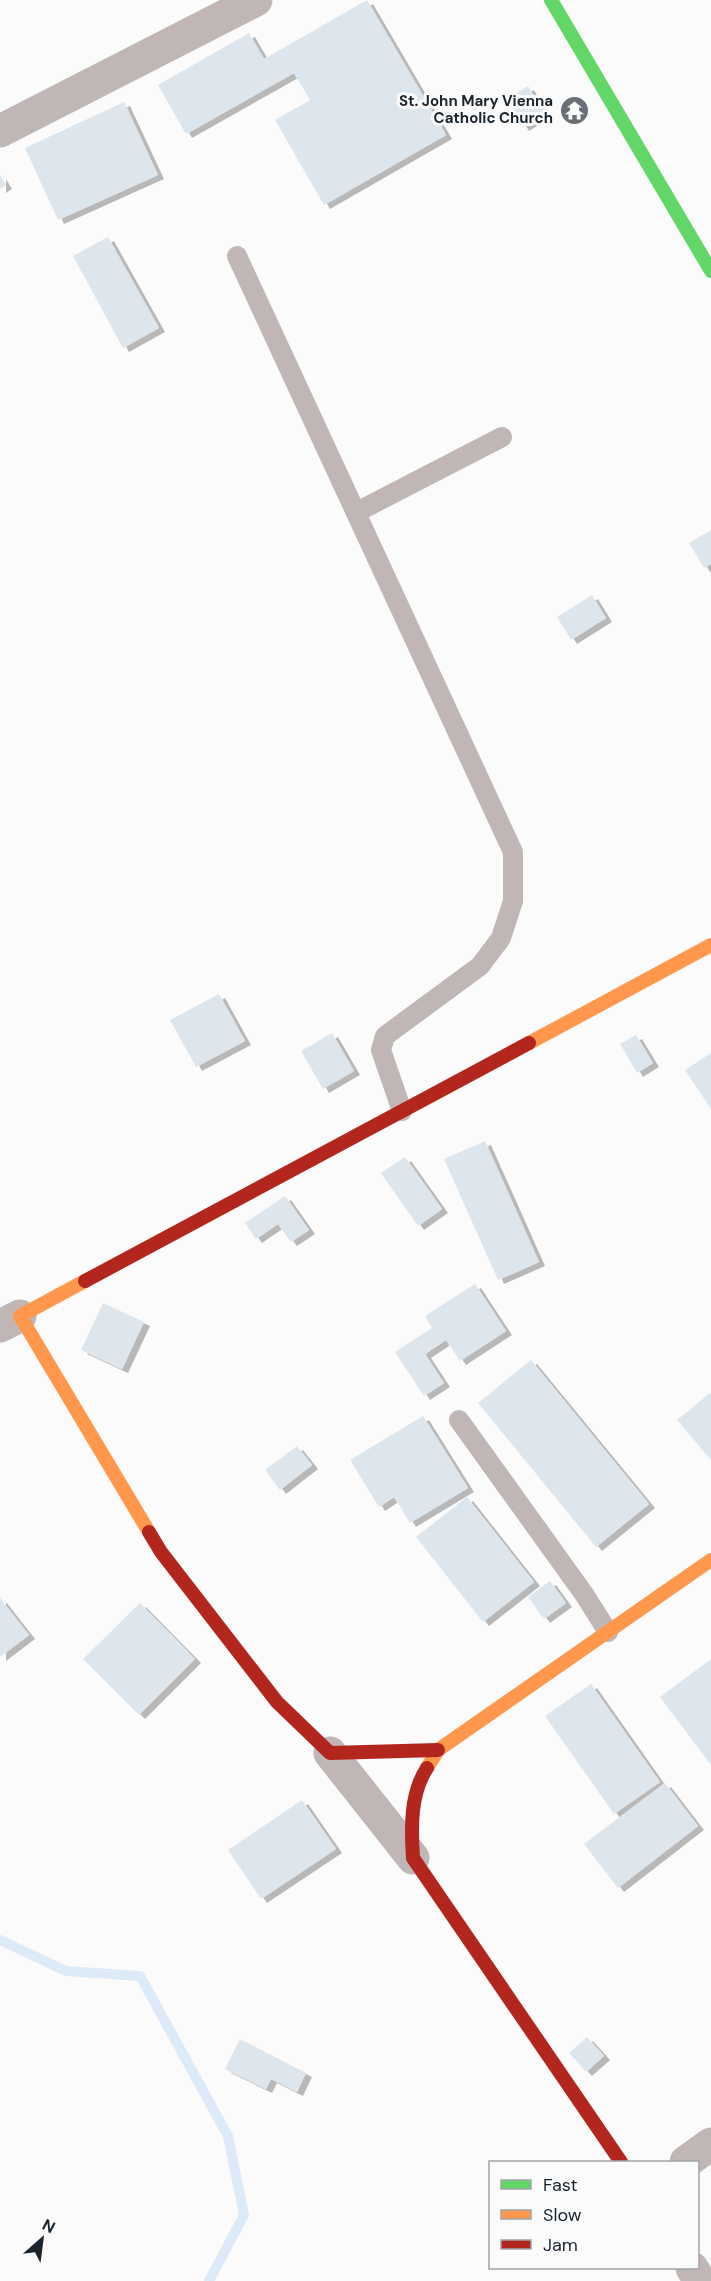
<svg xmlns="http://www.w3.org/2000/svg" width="711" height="2281" font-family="'DM Sans',sans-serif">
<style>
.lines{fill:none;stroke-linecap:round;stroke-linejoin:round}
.stream{stroke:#ddeaf7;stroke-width:10}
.building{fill:#dee6ed;filter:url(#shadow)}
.lane{stroke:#c0b6b5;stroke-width:20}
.street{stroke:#c0b6b5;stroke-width:33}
.fast{stroke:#63d668;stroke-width:14}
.slow{stroke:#ff974d;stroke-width:14}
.jam{stroke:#b3261e;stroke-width:14}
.labels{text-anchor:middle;stroke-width:6;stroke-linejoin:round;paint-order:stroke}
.poi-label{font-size:15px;font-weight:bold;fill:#1a242d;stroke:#fbfbfb;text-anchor:end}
</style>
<defs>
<filter id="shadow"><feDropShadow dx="6" dy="4" stdDeviation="0" flood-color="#0004"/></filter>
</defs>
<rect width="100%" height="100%" fill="#fbfbfb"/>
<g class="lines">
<path class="stream" d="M0,1940L66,1971L140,1976L228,2136L244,2215L209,2281"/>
</g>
<path class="building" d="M367,0L446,135L324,205L275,120L310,100L294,73L186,134L158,85L249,33L264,59Z
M528,86L544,114L523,127L506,99Z
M124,102L158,175L58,220L25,148Z
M0,175L6,185L0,189Z
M108,237L159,328L123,348L73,256Z
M711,530V564L704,568L689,543Z
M592,595L606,618L571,640L557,617Z
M219,994L245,1041L196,1067L170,1020Z
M332,1033L354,1071L323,1089L301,1051Z
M636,1035L653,1063L637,1073L620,1044Z
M711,1053V1109L685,1070Z
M485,1141L539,1262L498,1280L444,1159Z
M405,1157L442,1209L418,1226L381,1173Z
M285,1196L309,1230L291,1242L278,1224L256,1239L245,1223Z
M475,1284L506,1331L460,1361L446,1340L425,1354L444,1383L424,1396L395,1352L432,1328L425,1316Z
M103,1303L144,1322L122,1369L81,1350Z
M531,1360L649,1504L596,1547L478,1403Z
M710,1393L711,1394V1460L677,1420Z
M423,1416L468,1488L410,1523L394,1497L379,1507L350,1460Z
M297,1446L312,1465L280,1490L265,1470Z
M467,1497L534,1582L483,1622L416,1537Z
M550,1581L566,1603L544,1619L528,1597Z
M0,1598L29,1635L0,1657Z
M140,1603L195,1659L139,1715L83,1659Z
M711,1659V1765L660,1697Z
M591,1684L660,1782L614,1814L545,1716Z
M665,1783L698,1826L618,1888L584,1844Z
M302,1800L336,1849L261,1899L228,1850Z
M587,2037L604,2056L586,2072L569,2053Z
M240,2039L306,2073L297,2092L271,2079L266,2089L225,2069Z"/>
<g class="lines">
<path class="lane" d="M237,256L513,852V901L501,938L480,966L385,1036L381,1050L402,1111
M357,512L502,437
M459,1420L584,1594L608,1632"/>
<path class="street" d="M0,131L256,0
M0,1326L20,1316
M330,1753L413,1858
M686,2162L711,2144
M692,2268L700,2281"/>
<path class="fast" d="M551,0L711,271"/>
<path class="slow" d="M529,1043L711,945
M85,1281L20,1316L149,1532
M427,1768L438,1750L711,1560"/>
<path class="jam" d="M85,1281L529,1043
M149,1532L161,1552L277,1702L330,1753L438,1750
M427,1768C410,1794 411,1828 413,1858L621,2162"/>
</g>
<defs>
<symbol id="temple-disc" viewBox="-11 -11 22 22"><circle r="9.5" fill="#696f75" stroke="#fbfbfb"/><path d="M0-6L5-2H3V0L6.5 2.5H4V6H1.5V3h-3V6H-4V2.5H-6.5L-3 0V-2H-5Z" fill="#fff"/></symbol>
</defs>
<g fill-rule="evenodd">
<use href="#temple-disc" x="558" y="94" width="33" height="33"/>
</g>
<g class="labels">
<g class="poi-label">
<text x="553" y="106">St. John Mary Vienna<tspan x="553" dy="17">Catholic Church</tspan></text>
</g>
</g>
<rect x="489" y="2161" width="210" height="108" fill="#fbfbfb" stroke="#a1a5a9" stroke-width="1.5"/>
<rect x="501" y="2180" width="30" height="9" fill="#63d668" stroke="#a1a5a9" stroke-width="1.5"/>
<text x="543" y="2191" font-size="18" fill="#1a242d">Fast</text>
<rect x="501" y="2210" width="30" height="9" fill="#ff974d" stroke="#a1a5a9" stroke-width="1.5"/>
<text x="543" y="2221" font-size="18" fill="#1a242d">Slow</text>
<rect x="501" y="2240" width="30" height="9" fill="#b3261e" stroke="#a1a5a9" stroke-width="1.5"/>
<text x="543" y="2251" font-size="18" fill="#1a242d">Jam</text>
<g transform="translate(42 2239) rotate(28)" stroke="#fbfbfb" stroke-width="4.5" paint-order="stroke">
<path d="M0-4.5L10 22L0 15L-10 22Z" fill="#1a242d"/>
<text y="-9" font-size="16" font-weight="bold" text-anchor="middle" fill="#1a242d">N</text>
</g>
</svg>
